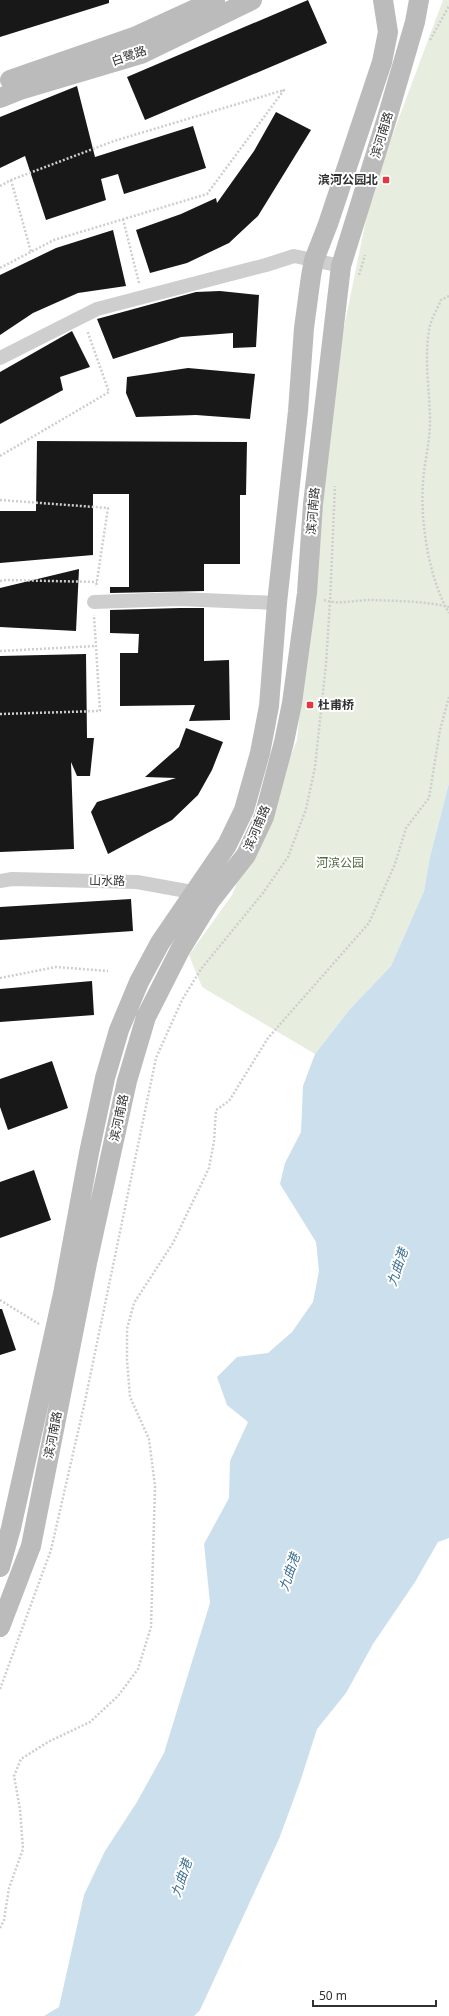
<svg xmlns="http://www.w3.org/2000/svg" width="449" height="2016" font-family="'Noto Sans','Noto Sans SC',sans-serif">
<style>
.green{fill:#e7eddf}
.water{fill:#ccdfec}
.building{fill:#181818}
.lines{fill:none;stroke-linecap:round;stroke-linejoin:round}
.path{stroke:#cecece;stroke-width:2.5;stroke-dasharray:2 2;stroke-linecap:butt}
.street{stroke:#cecece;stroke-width:14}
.secondary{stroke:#bbb;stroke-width:20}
.poi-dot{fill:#e33742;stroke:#fff;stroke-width:1.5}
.labels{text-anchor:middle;stroke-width:4;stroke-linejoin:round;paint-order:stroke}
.street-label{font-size:12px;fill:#313131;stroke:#fff}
.poi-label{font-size:12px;font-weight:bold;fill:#313131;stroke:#fff;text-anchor:end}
.park-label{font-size:12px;fill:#536c3e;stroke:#fff}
.water-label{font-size:13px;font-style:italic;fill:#3f7193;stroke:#fff}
</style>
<rect width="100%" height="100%" fill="#fff"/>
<path class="green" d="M443,0H449V783L430,857L424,891L391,966L350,1009L315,1054L202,987L189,955L232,895L297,740L331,391L372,190Z"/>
<path class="water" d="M449,783V1538L438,1542L415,1582L373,1644L346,1693L317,1729L300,1782L279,1839L200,2010L194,2016H44L59,2007L84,1895L105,1851L137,1802L164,1753L210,1603L204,1544L229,1498L230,1461L248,1422L227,1405L217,1377L237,1357L268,1353L292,1332L313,1302L319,1271L316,1242L280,1184L285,1163L301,1132L303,1086L315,1054L350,1009L391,966L424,891L430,857Z"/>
<path class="building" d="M0,0H109V3L0,37Z
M308,0L327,43L145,120L127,77Z
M77,86L95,157L193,126L206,168L124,194L118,174L101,179L106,200L46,220L25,156L0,168V117Z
M276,112L311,130L258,216L229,243L187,263L150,273L136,230L181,214L216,198L217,203L254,151Z
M113,230L126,286L78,293L33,313L0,335V275L56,248Z
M220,291L259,295L256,347L233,348V333L181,337L113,359L97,319L196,292Z
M72,331L90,367L60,377L63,390L0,424V372Z
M188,368L255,374L250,419L196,415L136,417L126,393L127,377Z
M37,441L247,442L246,495H240V564H204V591L110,593V587H129V494H93V555L0,563V511H36Z
M79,569L76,631L0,627V588Z
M180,608H204V661L229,660L230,720L189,721L195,705L120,706V653H138L139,634L110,633V610Z
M86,654L87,738H94L90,776H77L71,762L74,849L0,852V656Z
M186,728L223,742L212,770L198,795L172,820L108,854L91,812L97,802L176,778L145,777L179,747Z
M131,899L133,931L0,940V907Z
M92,981L94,1015L0,1022V989Z
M52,1061L68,1108L8,1130L0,1107V1079Z
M34,1170L51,1220L0,1238V1182Z
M0,1309H2L16,1350L0,1355Z"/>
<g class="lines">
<path class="path" d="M430,40L449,6
M11,180L31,252
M0,186L11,180L114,141L284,90L207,194L54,240L0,268
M123,219L139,283
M359,275L365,255
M449,296L441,300C437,310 430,320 429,331C424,361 430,392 430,422C430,443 424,463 423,483C420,522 429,579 449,613
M0,456L109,392L87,330
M0,500L108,508L96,587
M0,581L6,580L97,582
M324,600C338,605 356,600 371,600C396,601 425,601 449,607
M0,651L96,646
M0,714L100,711L94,615
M0,978L56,967L108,971
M0,1300L39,1324
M0,1689L51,1550L85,1401L156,1058L182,1000L201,969L263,893L288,857L306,809L315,767L326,664L330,602L335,486
M0,1928L4,1920L9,1888L23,1849L20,1809L14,1776L21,1759L48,1742L90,1722L118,1696L138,1669L151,1627L155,1486L149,1439L130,1397L127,1360V1329L134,1303L173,1243L209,1168L214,1141L216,1110L229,1101L268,1038L369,923L395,864L406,828L429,798L440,730L449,697"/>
<path class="street" d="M0,358L97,309L266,265L294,256L341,266
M94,602L180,599L277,603
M0,881L12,879L137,882L192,892L202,896"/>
<path class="secondary" d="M10,80L134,37L215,0
M0,98L20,90L141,54L252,0
M0,1567L11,1528L63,1294L89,1153L105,1078L119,1030L139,982L160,943L227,845L244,810L260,753L269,706L277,603L298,411L304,328L311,276L314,260L328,224L382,62L388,32L383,0
M0,1627L31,1546L87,1263L127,1081L146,1017L180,950L210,901L246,855L264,817L284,742L292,703L307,593L313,504L341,266L387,118L415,22L419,0"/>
</g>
<g class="poi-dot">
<rect x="382" y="176" width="8" height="8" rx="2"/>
<rect x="306" y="701" width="8" height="8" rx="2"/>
</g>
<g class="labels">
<g class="street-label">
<text transform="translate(129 56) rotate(-19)" y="4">白鹭路</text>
<text transform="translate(382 135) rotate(-73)" y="4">滨河南路</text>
<text transform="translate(313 511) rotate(-85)" y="4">滨河南路</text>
<text transform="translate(257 828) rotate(-67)" y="4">滨河南路</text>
<text transform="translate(107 881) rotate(1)" y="4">山水路</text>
<text transform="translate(119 1118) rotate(-78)" y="4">滨河南路</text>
<text transform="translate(53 1435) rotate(-79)" y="4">滨河南路</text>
</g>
<g class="poi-label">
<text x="378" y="184">滨河公园北</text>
<text x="318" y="709" text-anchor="start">杜甫桥</text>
</g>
<g class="park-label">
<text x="340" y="867">河滨公园</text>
</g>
<g class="water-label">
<text transform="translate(397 1267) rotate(-71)" y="5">九曲港</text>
<text transform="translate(289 1572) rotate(-71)" y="5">九曲港</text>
<text transform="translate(181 1878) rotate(-71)" y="5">九曲港</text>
</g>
</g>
<path d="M313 2000v6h123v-6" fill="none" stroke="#313131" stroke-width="2"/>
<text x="319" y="2000" font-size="12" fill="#313131" stroke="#ffffff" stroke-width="3" paint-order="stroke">50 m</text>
</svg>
